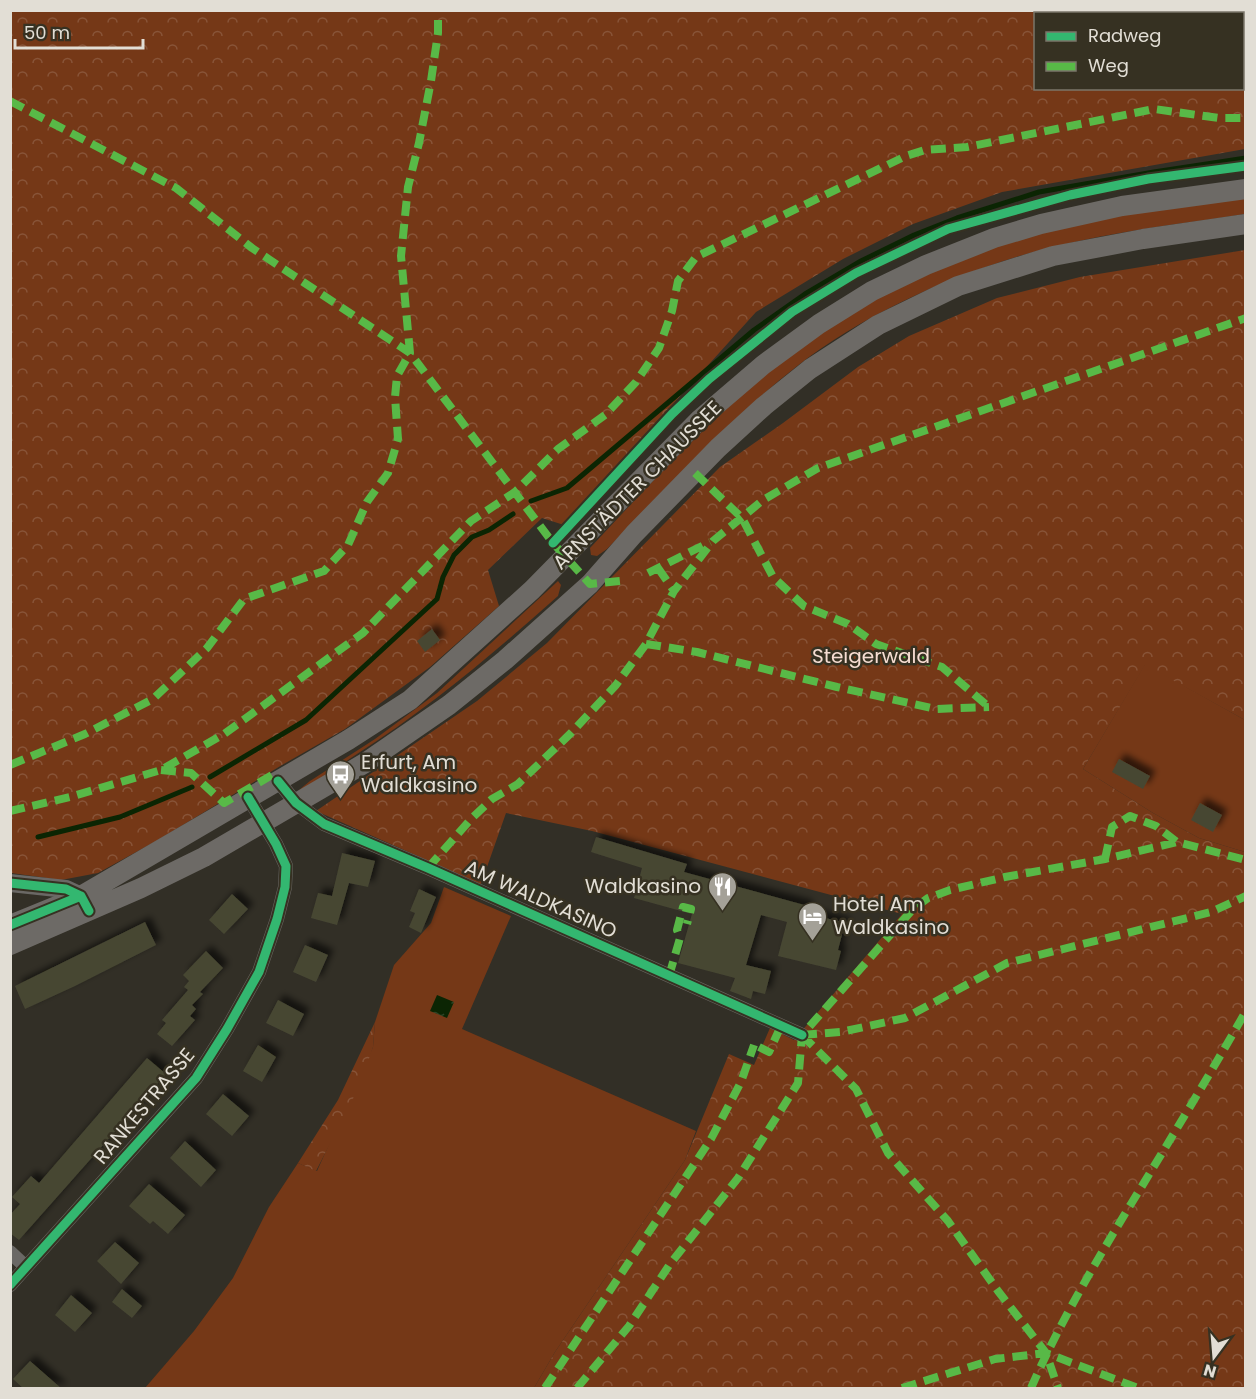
<svg xmlns="http://www.w3.org/2000/svg" width="1256" height="1399" font-family="Poppins,sans-serif">
<style>
.grass{fill:#753817}
.forest{fill:url(#forest-crowns);fill-rule:evenodd}
.water{fill:url(#water-ripples)}
.lines{fill:none;stroke-linecap:round;stroke-linejoin:round}
.stream{stroke:#0b2503;stroke-width:5}
.building{fill:#474733;filter:url(#shadow)}
.minor{stroke:#6a6865;stroke-width:14}
.tertiary{stroke:#6a6865;stroke-width:18}
.secondary{stroke:#6d6a66;stroke-width:20}
.quiet{stroke:#58b947;stroke-width:8;stroke-dasharray:15 8;stroke-linecap:butt}
.cycleway-casing{stroke:#363122;stroke-width:13}
.cycleway{stroke:#33b770;stroke-width:9}
.labels{text-anchor:middle;stroke-width:5;stroke-linejoin:round;paint-order:stroke}
.street-label{font-size:20px;fill:#e2ded5;stroke:#363122}
.park-label{font-size:20px;fill:#f6ddd2;stroke:#363122}
.poi-label{font-size:20px;fill:#e2ded5;stroke:#363122;text-anchor:start}
</style>
<defs>
<pattern id="forest-crowns" width="20" height="18" patternUnits="userSpaceOnUse" patternTransform="scale(1.5)"><rect width="20" height="18" fill="#753817"/><path d="M2 6a3 3 0 1 1 6 0M12 15a3 3 0 1 1 6 0" fill="none" stroke="#885438"/></pattern>
<pattern id="water-ripples" width="26" height="14" patternUnits="userSpaceOnUse" patternTransform="scale(1.5)"><rect width="26" height="14" fill="#0b2503"/><path d="M2 4q2-2 4 0t4 0M15 11q2-2 4 0t4 0" fill="none" stroke="#2e4427"/></pattern>
<filter id="shadow"><feDropShadow dx="5.5" dy="-5.5" stdDeviation="3" flood-color="#0009"/></filter>
</defs>
<rect width="100%" height="100%" fill="#322f26"/>
<path class="grass" d="M1245,198V214C1181,224 1116,231 1053,247C966,268 867,311 796,367C727,421 668,487 607,549L597,556L591,555L590,548C654,479 718,411 792,353C867,296 958,255 1049,231C1113,214 1180,207 1245,198Z
M558,581L561,585L558,596C494,653 429,708 357,754C339,766 319,782 299,790L310,781L375,739L437,693Z
M1145,664L1245,720V852L1199,838L1153,813L1083,769Z
M444,887L511,916L462,1029L696,1131L685,1160L555,1352L534,1388H145L194,1331L233,1278L269,1207L298,1163L317,1171L373,1047L375,1022L394,965L431,923Z"/>
<path class="forest" d="M11,11H1245V149L1002,192L913,224L843,259L756,312L564,525L542,518L488,570L499,606L430,667L345,729L282,765L158,840L98,873L61,880L11,873ZM1036,14H1242V88H1036Z
M1245,250V720L1145,665L1083,769L1153,813L1199,838L1245,852V1388H534L555,1352L685,1160L729,1054L754,1065L770,1028L794,1040L902,914L592,831L506,813L481,884L316,811L477,701L547,643L720,467L783,423L858,367L909,336L997,298L1080,277Z
M375,1022L373,1047L360,1085L316,1171L298,1163L338,1100Z"/>
<path class="water" d="M437,995L454,1002L447,1018L430,1011Z"/>
<g class="lines">
<path class="stream" d="M531,501L567,488L754,330L805,294L861,261L914,235L957,218L1039,192L1154,172L1246,158
M210,777L306,720L437,599L443,577L454,555L472,537L489,530L513,514
M38,837L120,817L192,787"/>
</g>
<path class="building" d="M432,629L440,640L425,652L417,641Z
M1119,759L1150,776L1143,789L1112,772Z
M1200,803L1222,815L1213,832L1191,820Z
M596,837L687,864L684,872L808,906L806,913L845,923L838,950L841,951L836,970L778,956L787,922L761,915L746,965L771,971L765,994L753,991L751,999L730,991L735,978L678,963L692,914L634,898L642,868L591,852Z
M342,853L375,861L368,887L349,883L337,925L311,918L318,893L332,896Z
M419,889L436,897L421,933L409,927L415,913L410,911Z
M232,894L248,909L224,934L209,920Z
M145,922L156,945L75,986L25,1009L15,986Z
M305,945L328,955L316,982L293,972Z
M206,951L223,968L200,992L203,994L192,1005L196,1009L190,1016L195,1020L172,1046L157,1034L166,1023L162,1020L188,990L184,987L189,981L183,975Z
M278,1000L304,1014L293,1036L266,1023Z
M258,1045L276,1057L262,1082L243,1071Z
M147,1058L166,1074L19,1240L10,1233V1215L20,1204L12,1197L31,1176L39,1183Z
M223,1094L249,1116L232,1136L206,1114Z
M185,1141L216,1170L201,1187L170,1158Z
M149,1184L185,1215L168,1234L153,1221L150,1224L129,1206Z
M115,1242L139,1263L121,1284L97,1261Z
M122,1289L142,1306L132,1318L112,1302Z
M71,1295L92,1313L75,1332L55,1315Z
M30,1361L62,1389H24L13,1379Z"/>
<g class="lines">
<path class="minor" d="M278,781L296,803L324,824L428,868L802,1035
M10,1252L26,1267
M10,1285L196,1078L227,1029L259,972L277,919L285,887L286,866L276,844L248,797"/>
<path class="tertiary" d="M10,883L66,889L81,896L85,905"/>
<path class="secondary" d="M10,925L81,896L348,740L410,700L532,590L700,419L763,365L819,324L872,291L926,265L994,238L1041,224L1122,206L1246,189
M10,945L141,888L204,857L365,763L449,705L505,660L590,584L634,534L718,448L764,406L810,369L878,325L958,286L1053,256L1143,239L1246,224"/>
<path class="quiet" d="M10,101L176,188L252,248L410,353L553,543L590,584L620,581
M695,473L742,518L773,577L804,606L848,624L876,644L942,667L989,707
M658,568L674,591
M648,573L710,542
M646,644L697,652L837,687L936,709L989,707
M10,765L85,734L153,699L207,648L244,599L324,571L348,545L367,502L388,473L398,439L395,397L397,376L410,353L401,256L408,187L419,143L431,81L438,33V10
M161,770L191,773L224,803L272,775L278,781
M10,811L70,797L161,770L224,734L363,633L471,521L515,492L558,449L605,415L636,382L659,348L672,311L678,281L696,257L906,156L925,150L967,147L1154,109L1219,118H1246
M1105,859L1112,827L1130,816L1156,826L1177,842
M428,868L471,819L492,799L518,784L571,733L616,685L646,644L674,591L713,541L763,500L818,468L1246,318
M669,976L680,938L677,930L683,907L691,909L687,924
M802,1035L841,1032L905,1018L1007,963L1211,912L1246,896
M802,1035L856,1089L888,1153L948,1221L998,1291L1046,1353L1058,1388
M759,1047L769,1052L781,1026
M545,1388L711,1139L741,1082L754,1045
M577,1388L629,1326L670,1264L738,1178L798,1083L802,1035L913,909L928,898L950,890L1005,877L1105,859L1177,842L1246,860
M902,1388L995,1359L1046,1353L1138,1388
M1031,1388C1059,1324 1095,1263 1131,1204C1170,1140 1209,1076 1246,1011"/>
<defs>
<path id="cycleway" d="M553,543L672,414L709,379L792,312L856,273L948,229L1070,195L1148,179L1246,166
M278,781L296,803L324,824L428,868L802,1035
M10,883L66,889L81,896L89,911
M10,925L81,896
M10,1285L196,1078L227,1029L259,972L277,919L285,887L286,866L276,844L248,797"/>
</defs>
<use href="#cycleway" class="cycleway-casing"/>
<use href="#cycleway" class="cycleway"/>
</g>
<defs>
<symbol id="bus-pin" viewBox="-11 -11 22 30"><path d="M0 17L-7.5 6A9.5 9.5 0 1 1 7.5 6Z" fill="#a4a198" stroke="#363122"/><path d="M-5-6H5V4H4V6H2V4H-2V6H-4V4H-5ZM-3.5-4V0h7V-4ZM-3.5 1.2v1.5H-2V1.2ZM2 1.2v1.5H3.5V1.2Z" fill="#fff"/></symbol>
<symbol id="restaurant-pin" viewBox="-11 -11 22 30"><path d="M0 17L-7.5 6A9.5 9.5 0 1 1 7.5 6Z" fill="#a4a198" stroke="#363122"/><path d="M-5-6h1v4h1v-4h1v4h1v-4h1v5L-1.5 .5V6h-2V.5L-5-1ZM5-6V6H3V1.5H1.5Q1.5-4 5-6Z" fill="#fff"/></symbol>
<symbol id="hotel-pin" viewBox="-11 -11 22 30"><path d="M0 17L-7.5 6A9.5 9.5 0 1 1 7.5 6Z" fill="#a4a198" stroke="#363122"/><path d="M-6-4.5h1.5V1H6V5H4.5V3h-9V5H-6ZM-4 0a1.8 1.8 0 1 1 3.6 0ZM.5 0V-2.5h3Q6-2.5 6 0Z" fill="#fff"/></symbol>
</defs>
<g fill-rule="evenodd">
<use href="#bus-pin" x="324" y="758" width="33" height="45"/>
<use href="#restaurant-pin" x="706" y="870" width="33" height="45"/>
<use href="#hotel-pin" x="796" y="900" width="33" height="45"/>
</g>
<g class="labels">
<g class="street-label">
<text transform="translate(637 485) rotate(-45)" y="7">ARNSTÄDTER CHAUSSEE</text>
<text transform="translate(541 899) rotate(24)" y="7">AM WALDKASINO</text>
<text transform="translate(144 1106) rotate(-50)" y="7">RANKESTRASSE</text>
</g>
<g class="park-label">
<text x="871" y="663">Steigerwald</text>
</g>
<g class="poi-label">
<text x="361" y="769">Erfurt, Am<tspan x="361" dy="23">Waldkasino</tspan></text>
<text x="701" y="893" text-anchor="end">Waldkasino</text>
<text x="833" y="911">Hotel Am<tspan x="833" dy="23">Waldkasino</tspan></text>
</g>
</g>
<rect width="1256" height="1399" fill="none" stroke="#e2ded5" stroke-width="24"/>
<rect x="1034" y="12" width="210" height="78" fill="#363122" stroke="#7b766a" stroke-width="1.5"/>
<rect x="1046" y="32" width="30" height="9" fill="#33b770" stroke="#7b766a" stroke-width="1.5"/>
<text x="1088" y="42" font-size="18" fill="#e2ded5">Radweg</text>
<rect x="1046" y="62" width="30" height="9" fill="#58b947" stroke="#7b766a" stroke-width="1.5"/>
<text x="1088" y="72" font-size="18" fill="#e2ded5">Weg</text>
<g transform="translate(1214 1357) rotate(196)" stroke="#363122" stroke-width="4.5" paint-order="stroke">
<path d="M0-4.5L10 22L0 15L-10 22Z" fill="#e2ded5"/>
<text y="-9" font-size="16" font-weight="bold" text-anchor="middle" fill="#e2ded5">N</text>
</g>
<path d="M15 39v9h128v-9" fill="none" stroke="#e2ded5" stroke-width="3"/>
<text x="24" y="39" font-size="18" fill="#e2ded5" stroke="#363122" stroke-width="4.5" paint-order="stroke">50 m</text>
</svg>
